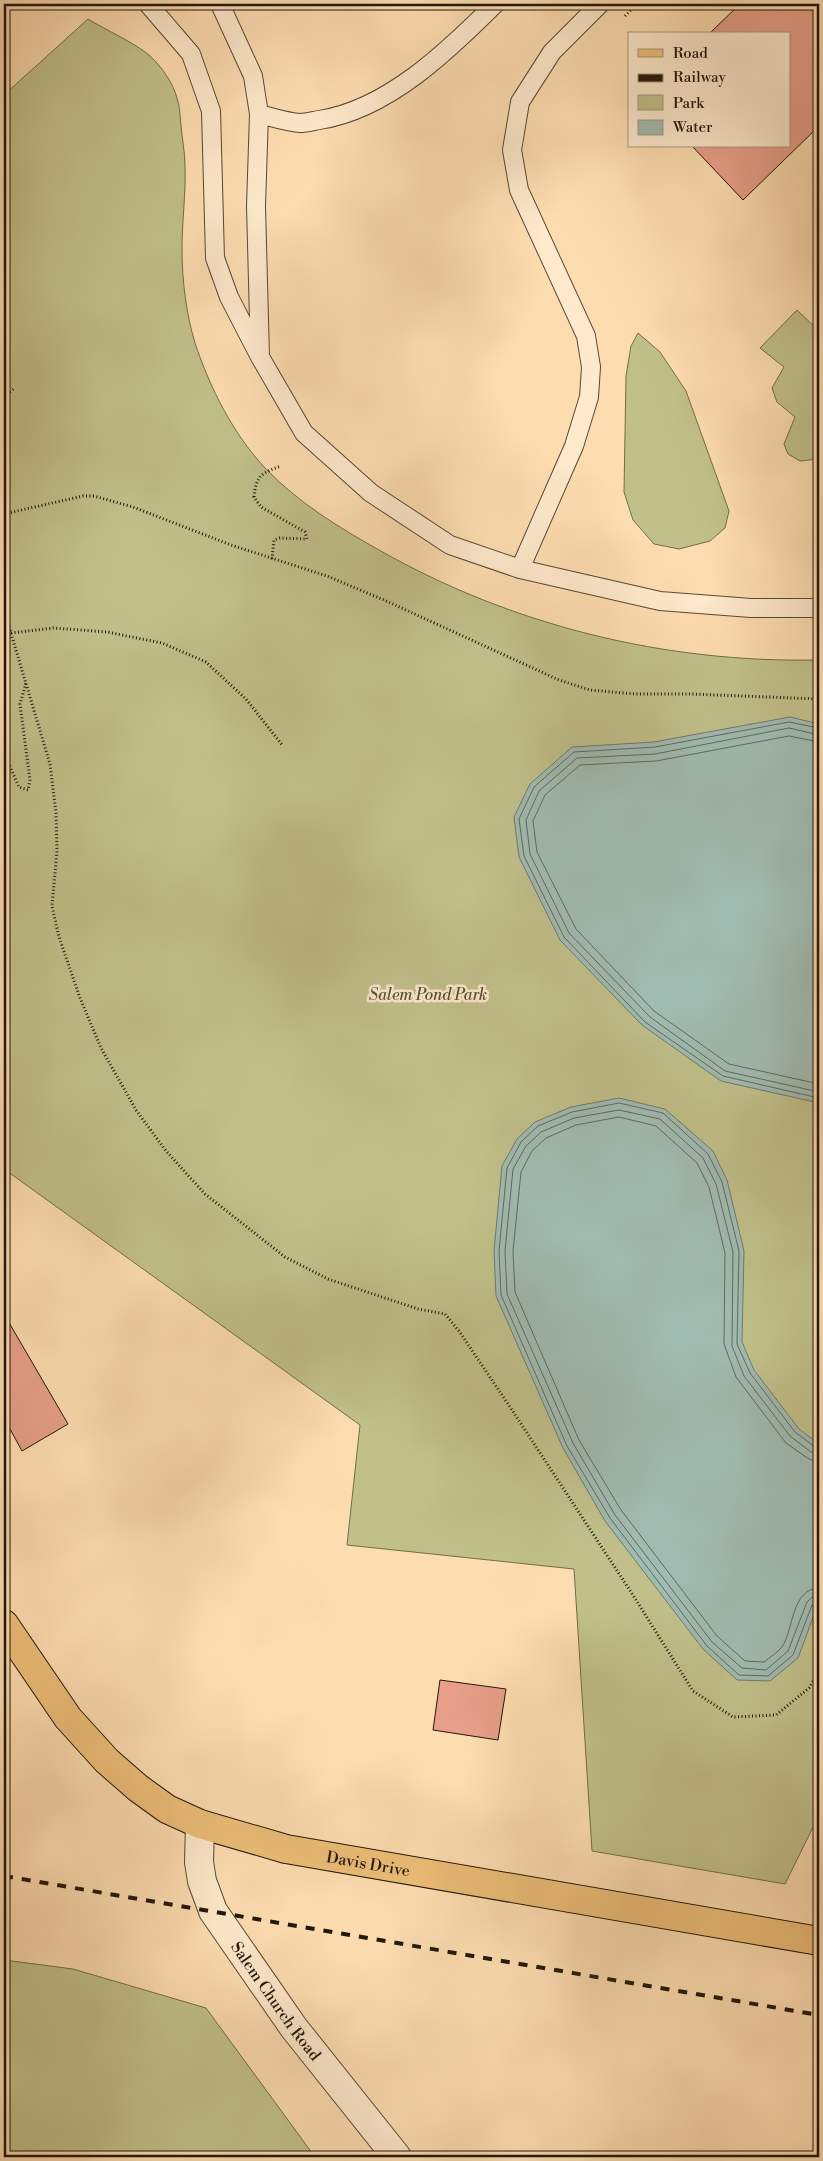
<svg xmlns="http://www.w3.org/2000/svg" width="823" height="2161" font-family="'Libre Bodoni',serif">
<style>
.green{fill:#c1c08a;stroke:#716c4b}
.water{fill:#a0bbb1;stroke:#6d796f}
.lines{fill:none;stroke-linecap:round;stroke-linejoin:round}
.shore{stroke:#60695e;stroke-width:1}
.building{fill:#e79f89;stroke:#21170c}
.lane-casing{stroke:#584835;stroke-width:20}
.street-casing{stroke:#584835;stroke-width:30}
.primary-casing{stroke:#21170c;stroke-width:30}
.path{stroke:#21170c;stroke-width:3;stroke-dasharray:1 2.5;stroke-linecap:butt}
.lane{stroke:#fee9cc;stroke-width:18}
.street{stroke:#fee9cc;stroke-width:28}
.primary{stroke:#eebe78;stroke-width:28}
.rail{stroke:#21170c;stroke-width:4;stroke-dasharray:9 9;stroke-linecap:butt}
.labels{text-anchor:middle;stroke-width:5;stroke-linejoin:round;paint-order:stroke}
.park-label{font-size:16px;font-style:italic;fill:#595238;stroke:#fee9cc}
.street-label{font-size:16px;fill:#21170c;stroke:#fee9cc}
</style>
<rect width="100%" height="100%" fill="#fdddb0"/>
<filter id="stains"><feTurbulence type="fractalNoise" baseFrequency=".004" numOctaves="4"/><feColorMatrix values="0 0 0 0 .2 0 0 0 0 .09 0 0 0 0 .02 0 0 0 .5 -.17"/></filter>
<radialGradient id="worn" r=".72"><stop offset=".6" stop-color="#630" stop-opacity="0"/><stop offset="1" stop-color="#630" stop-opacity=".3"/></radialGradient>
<path class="green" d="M88,19C104,29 137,44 150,56C162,67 173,83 177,98C180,107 180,117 181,126C182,139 185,152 185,165C186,193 182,221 182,249C182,280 186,313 195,343C210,388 233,434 266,469C299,503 338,527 379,550C513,626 665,663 819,660V1815L785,1884L592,1851L574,1569L347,1545L360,1425L4,1169V95Z
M797,310L819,331V459L800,461L788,454L784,444L795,417L777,402L772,388L784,367L760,348Z
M638,333L660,352L686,391L729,511L725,528L710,541L679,549L654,544L633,520L624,492L626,376L631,346Z
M4,1960L73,1969L206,2008L315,2157H4Z"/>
<path class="water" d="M790,717L819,724V1103L721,1081L642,1025L560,940L519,857L514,817L530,784L572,747L654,742Z
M619,1098L665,1109L713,1151L727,1180L744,1251L742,1342L754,1370L799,1429L819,1444V1601L798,1658L770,1681L737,1680L703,1649L605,1521L563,1448L496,1296L494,1251L502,1166L517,1139L535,1122L571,1107Z"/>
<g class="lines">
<path class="shore" d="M819,728L789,722L655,747L574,752L534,787L519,819L524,856L564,937L645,1022L723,1076L819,1098
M819,735L789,728L655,754L577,758L539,791L526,820L530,854L569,933L650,1017L725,1071L819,1092
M819,742L789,736L656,761L580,765L545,795L533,821L537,852L576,929L654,1011L729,1064L819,1084
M819,1448L815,1447L795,1432L750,1373L737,1344L739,1251L722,1182L708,1154L663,1113L619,1103L572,1112L538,1126L521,1142L507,1168L499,1251L501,1295L567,1446L610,1518L707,1646L739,1675L768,1676L793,1655L812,1605L819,1602
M819,1454L811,1452L790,1436L744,1376L732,1346L733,1252L716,1184L703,1158L660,1119L619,1110L574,1118L541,1132L526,1146L513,1169L505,1251L507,1294L573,1443L615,1515L712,1642L742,1668L766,1670L788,1651L807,1602L812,1597L819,1596
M819,1462L809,1459L786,1443L736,1377L724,1344L725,1253L709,1187L697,1163L656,1126L619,1117L576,1125L546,1138L532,1151L521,1172L513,1251L515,1292L579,1440L621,1510L717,1636L745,1661L764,1662C769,1658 778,1652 782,1647C794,1629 791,1589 819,1588"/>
</g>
<path class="building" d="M740,4H819V126L743,200L692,146H789V34H709Z
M4,1314L68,1424L22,1451L4,1418Z
M440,1680L506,1689L498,1740L433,1730Z"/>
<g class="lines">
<defs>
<path id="lane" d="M148,4L191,54L211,111L215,258L229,297L260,357L256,206L259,114L253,76L220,4
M259,114C272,117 286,122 300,123C306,123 313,121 319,120C387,110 448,51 495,4
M260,357L304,433L371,493L450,545L520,569L660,601L751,608H819
M520,569L574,446L589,397L591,367L586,336L519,190L512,150L520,102L552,52L600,4"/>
<g id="street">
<path id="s1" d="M200,1824L199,1862L202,1881L213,1911L294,2028L397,2157"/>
</g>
<g id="primary">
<path id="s2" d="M4,1624L68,1718L107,1761L138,1788L167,1809L200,1824L286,1849L819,1941"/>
</g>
</defs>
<use href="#lane" class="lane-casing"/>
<use href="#street" class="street-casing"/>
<use href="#primary" class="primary-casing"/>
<path class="path" d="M625,16L637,4
M4,396L15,388
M4,514L83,496H94L133,507L231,545L327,576L384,600L559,680L590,690L635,694H691L819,699
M272,559L274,540L280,538L307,539L305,532L261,507L254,497C256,475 262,473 281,466
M4,610L50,764L56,813L57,851L52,906L59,937L80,998L101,1048L136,1110L166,1151L205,1194L285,1257L328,1279L418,1309L445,1314L459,1331L512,1410L631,1592L693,1691L733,1717L776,1715L809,1688L819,1672
M11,633L53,628L107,632L162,643L206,662L246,699L283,746
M4,753L19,787L28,790L30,780L20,704L26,683"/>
<use href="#lane" class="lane"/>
<use href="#street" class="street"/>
<use href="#primary" class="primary"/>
<path class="rail" d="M4,1876L819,2015"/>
</g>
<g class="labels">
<g class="park-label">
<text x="428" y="1000">Salem Pond Park</text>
</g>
<g class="street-label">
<text dy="6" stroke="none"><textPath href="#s2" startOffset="458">Davis Drive</textPath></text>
<text dy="6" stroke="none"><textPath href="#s1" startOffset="199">Salem Church Road</textPath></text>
</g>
</g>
<rect width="823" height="2161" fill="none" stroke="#fdddb0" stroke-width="20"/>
<rect x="5" y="5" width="813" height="2151" fill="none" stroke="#21170c" stroke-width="2.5"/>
<rect x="10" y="10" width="803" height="2141" fill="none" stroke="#21170c"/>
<rect x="628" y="32" width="162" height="115" fill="#fee9cc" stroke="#a6957f"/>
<rect x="638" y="49" width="25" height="8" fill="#eebe78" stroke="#a6957f"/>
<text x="673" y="58" font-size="15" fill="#21170c">Road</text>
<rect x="638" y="74" width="25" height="8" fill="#21170c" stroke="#a6957f"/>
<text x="673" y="82" font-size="15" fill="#21170c">Railway</text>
<rect x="638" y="95" width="25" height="15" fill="#c1c08a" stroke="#a6957f"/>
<text x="673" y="108" font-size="15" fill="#21170c">Park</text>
<rect x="638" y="120" width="25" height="15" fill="#a0bbb1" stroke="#a6957f"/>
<text x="673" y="132" font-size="15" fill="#21170c">Water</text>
<rect width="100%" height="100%" filter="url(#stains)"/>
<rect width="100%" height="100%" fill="url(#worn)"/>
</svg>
